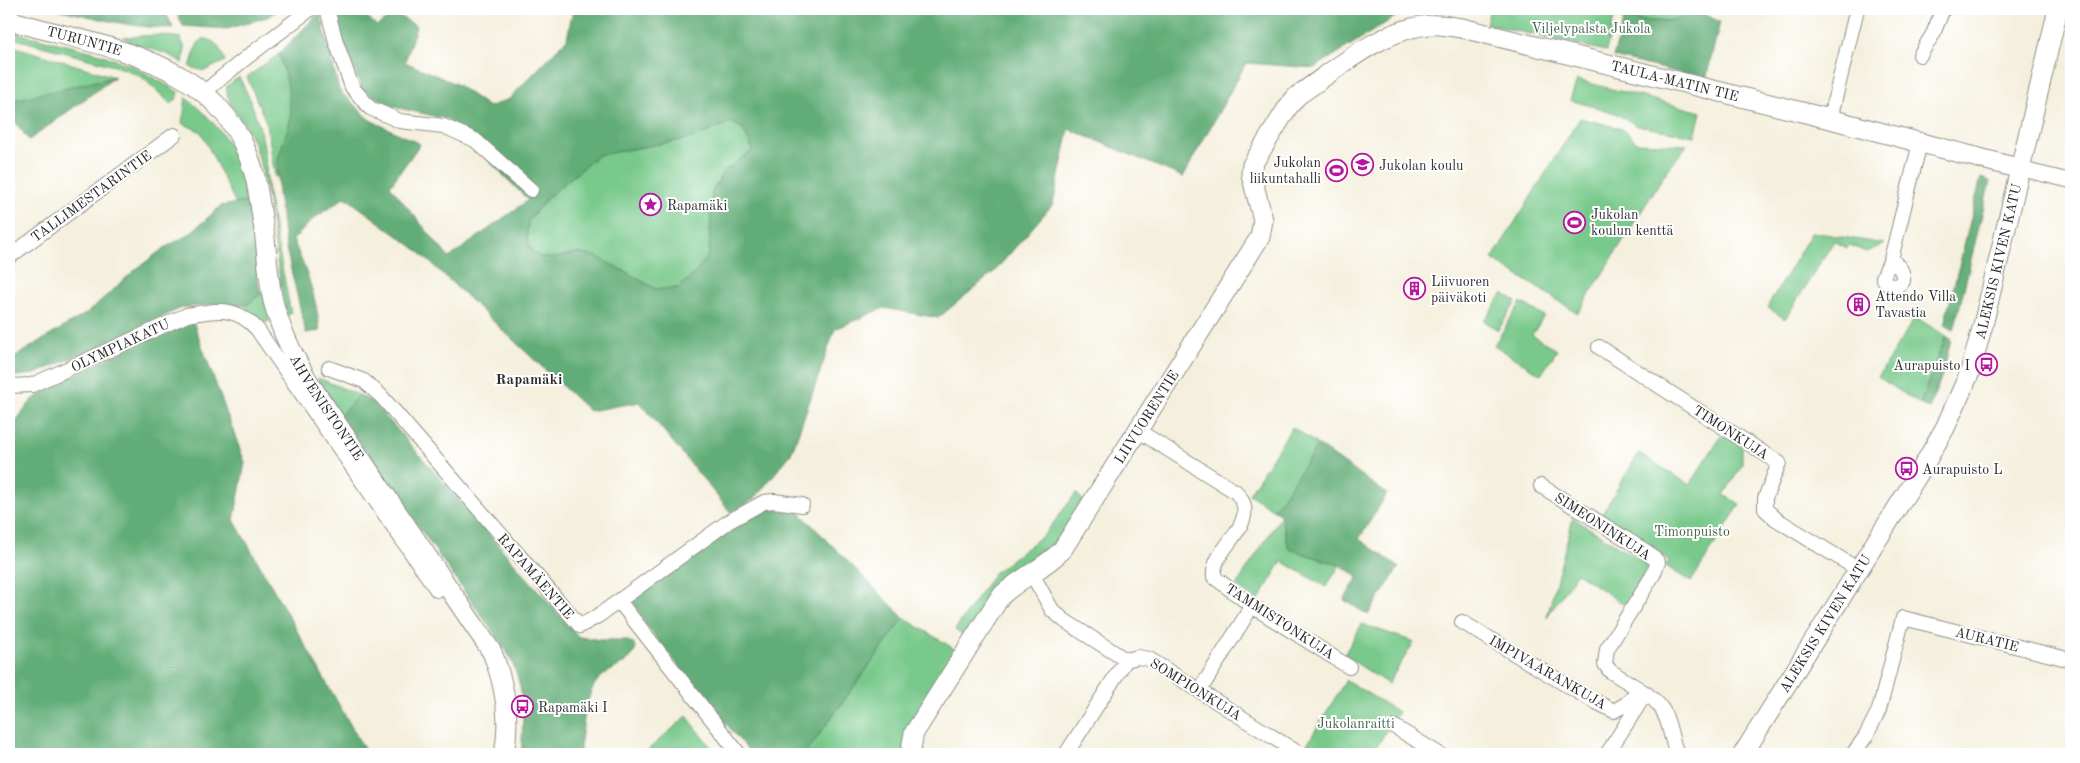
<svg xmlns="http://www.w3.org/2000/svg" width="2080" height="763" font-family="'Old Standard TT',serif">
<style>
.green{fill:#78c98b;stroke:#527a5b}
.forest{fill:#62ad77;stroke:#466c51;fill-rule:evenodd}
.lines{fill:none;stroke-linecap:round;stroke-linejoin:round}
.street-casing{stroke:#908e84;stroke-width:16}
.secondary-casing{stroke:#908e84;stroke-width:21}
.street{stroke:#fff;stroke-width:14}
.secondary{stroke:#fff;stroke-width:19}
.labels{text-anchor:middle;stroke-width:4;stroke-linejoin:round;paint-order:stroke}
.park-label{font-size:14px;fill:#46624d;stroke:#fff}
.street-label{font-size:14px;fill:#2b2b2b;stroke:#fff}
.poi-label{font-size:14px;fill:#2b2b2b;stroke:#fff;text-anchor:start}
.neighbourhood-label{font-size:15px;font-weight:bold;fill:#2b2b2b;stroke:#fff}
</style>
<rect width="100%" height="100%" fill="#fff"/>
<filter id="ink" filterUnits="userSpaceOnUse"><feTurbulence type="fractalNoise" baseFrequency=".02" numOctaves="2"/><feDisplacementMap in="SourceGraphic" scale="10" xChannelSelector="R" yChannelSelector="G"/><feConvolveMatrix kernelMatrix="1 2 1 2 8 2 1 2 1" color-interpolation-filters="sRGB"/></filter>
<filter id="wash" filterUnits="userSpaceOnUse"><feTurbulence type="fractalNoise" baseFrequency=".0096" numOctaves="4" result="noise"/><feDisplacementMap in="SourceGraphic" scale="20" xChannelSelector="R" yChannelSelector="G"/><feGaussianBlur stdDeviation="1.12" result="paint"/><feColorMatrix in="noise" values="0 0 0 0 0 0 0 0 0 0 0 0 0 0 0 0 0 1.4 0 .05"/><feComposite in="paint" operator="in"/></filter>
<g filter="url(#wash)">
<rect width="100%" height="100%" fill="#f5f0de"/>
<path class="green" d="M1490,9H1692C1679,28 1635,19 1614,18L1606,51L1486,24Z
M9,31L94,52L133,66L178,92L176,100L171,104L142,77L125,69L9,37Z
M160,35L181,38L185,49L183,63L167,54L128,41L123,37Z
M202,39C216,38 221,50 225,61L204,71L190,67L197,45Z
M9,45L115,77L9,101Z
M279,54C285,73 294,100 290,119C287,141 278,152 278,176L275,177L267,124L247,77Z
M239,77L249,97L260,128L265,152L268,195L291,314L287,315C273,259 273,198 254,143C248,125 224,104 227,86Z
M1577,80L1701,112L1695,136L1638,126L1615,113L1570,100Z
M186,98C225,128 238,154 249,201L236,204L201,132L182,123Z
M1580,118L1623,129L1638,143L1687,145L1664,175L1578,313L1492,259Z
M731,122L743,129L753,150L723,172L712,192L709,254L696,272L678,288L656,289L625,271L577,253L554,258L540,257L531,250L527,238L528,221L547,198L598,155L693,138Z
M1812,232L1885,244L1866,252L1850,245L1847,248L1834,241L1785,319L1767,307Z
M259,290L262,291L270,321L259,324L245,306L260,295Z
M1503,293L1516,302L1498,330L1484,321Z
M1521,302L1544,316L1532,335L1557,350L1541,375L1494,345Z
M1915,317L1946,336L1920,404L1878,377Z
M317,379H321L359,395L340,416Z
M1292,427L1318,445L1274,510L1249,494Z
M1722,434L1742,447V465L1724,495L1740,504L1691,582L1666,566L1669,560L1600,517L1639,453L1690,485Z
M1076,493L1084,501L1052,549L967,638L955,630L994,573L1045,534Z
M1281,516L1289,549L1340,565L1326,587L1282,561L1258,601L1236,586Z
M1573,518L1645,563L1646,570L1626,606L1577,573L1547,617Z
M904,618L956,650L903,754H805Z
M1362,624L1414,642L1388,684L1344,655Z
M1346,680L1398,712L1372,754H1301Z
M687,716L716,754H647L650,748Z"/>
<path class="forest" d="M56,9H164L173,28C134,29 94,17 56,9Z
M175,9H279L270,16L227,29L183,26Z
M332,9H358L377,26L395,13L416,26L405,62L456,84L489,107L509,99L567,39L573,9H1405L1403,12L1314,68L1246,63L1183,177L1069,129L1053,204L994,272L938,318L884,308L835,329L791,454L754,499L731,513L640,402L589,411L417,250L345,197L312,220L293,240C307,272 316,295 320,331L306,333L286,248L278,193V159L291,118L287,81L279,54L320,12L339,90L370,120L420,144L390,186L449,258L528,200L447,119L394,107L362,90ZM731,122L743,129L753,150L723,172L712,192L709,254L696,272L678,288L656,289L596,256L577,253L554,258L539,257L531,250L527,238L528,221L547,198L598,155L693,138Z
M1692,9H1703L1702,13L1720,22L1706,79L1613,57L1624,19C1644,20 1679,28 1692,9Z
M115,77L29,140L9,114V101Z
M1981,178L1990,181L1954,330L1944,325Z
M249,201L260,294L245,306L215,304L181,308L92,350L35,374L9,377V360L87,313L134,271L164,248L188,235L221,206Z
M192,319L245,463L234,520L367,754H9V430L32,400L56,384L171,327Z
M1946,336L1951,339L1943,373L1929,409L1920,404Z
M359,395L372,402L381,411L579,637L602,640H625L633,643L636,649C630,665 609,668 598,680C585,694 583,729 580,748L581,754H521C524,714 526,686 506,650L340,416Z
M1318,445L1387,494L1359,539L1399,567L1368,615L1344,600L1358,577L1340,565L1289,549L1281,516L1274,510Z
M766,508L800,513L904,618L805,754H751L647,627L632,600L733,527Z"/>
</g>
<g filter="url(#ink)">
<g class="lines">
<defs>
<path id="street" d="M327,9L336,42L352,87L370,108L400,121L443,126L475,140L531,190
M1920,55L1933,34L1943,9
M205,92C238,62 275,37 310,9
M1830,119L1857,9
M2021,169L2071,181
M9,257L174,135
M1891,259C1898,266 1904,270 1903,281L1897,286C1888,286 1886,284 1883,277L1891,259L1920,143
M1599,347L1779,463L1765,498V509L1776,519L1859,570
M329,368L364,381L381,396L580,626L598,616L728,522L764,502L774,501L802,505
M9,386L32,385L187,315C216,310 235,305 257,329L437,590
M1137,430L1236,492C1239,496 1243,501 1244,506C1249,532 1211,551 1214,577L1252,606L1349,667
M1541,486L1647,552L1658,562L1653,575L1607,649L1605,664L1610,671L1639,689
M1032,574L1052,610L1065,621L1126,660L1138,657L1149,659L1298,753
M619,601L739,754
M1462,622L1588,698L1614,711L1626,704L1639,689C1672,709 1665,722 1677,754
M1200,690L1252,606
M1395,727L1439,754
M1066,754L1126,660
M1607,754L1646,693
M1853,754L1866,736L1879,710L1903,618L2071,660"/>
<g id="secondary">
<path id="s1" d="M9,20C108,50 225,57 255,177C259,194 261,212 264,230C267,253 268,278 273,301C281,332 295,360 312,387L492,652C505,685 511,719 504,754"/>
<path id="s2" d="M910,754L914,733L1000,597C1019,578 1044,569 1062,550L1260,237L1263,220L1251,174L1252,165L1288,107L1297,96C1337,69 1382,28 1431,25C1441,24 1452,27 1462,28L1830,119L2021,169"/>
<path id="s3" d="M1743,754L1921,470L1945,428L1970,372L1983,325L2058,9"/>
</g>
</defs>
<use href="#street" class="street-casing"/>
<use href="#secondary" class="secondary-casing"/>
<use href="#street" class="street"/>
<use href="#secondary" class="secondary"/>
</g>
</g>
<defs>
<symbol id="school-ring" viewBox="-11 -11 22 22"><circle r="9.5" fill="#fff" stroke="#b5179e" stroke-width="1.5"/><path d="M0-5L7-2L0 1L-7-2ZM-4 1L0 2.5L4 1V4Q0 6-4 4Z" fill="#b5179e"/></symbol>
<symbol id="stadium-ring" viewBox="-11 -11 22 22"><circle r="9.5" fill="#fff" stroke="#b5179e" stroke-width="1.5"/><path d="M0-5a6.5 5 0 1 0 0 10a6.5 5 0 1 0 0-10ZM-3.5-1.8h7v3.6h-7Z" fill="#b5179e"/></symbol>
<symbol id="sight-ring" viewBox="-11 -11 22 22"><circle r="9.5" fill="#fff" stroke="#b5179e" stroke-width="1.5"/><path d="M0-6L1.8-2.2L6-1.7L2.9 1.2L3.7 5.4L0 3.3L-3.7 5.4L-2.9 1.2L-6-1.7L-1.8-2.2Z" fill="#b5179e"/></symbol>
<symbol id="building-ring" viewBox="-11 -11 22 22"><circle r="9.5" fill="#fff" stroke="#b5179e" stroke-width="1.5"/><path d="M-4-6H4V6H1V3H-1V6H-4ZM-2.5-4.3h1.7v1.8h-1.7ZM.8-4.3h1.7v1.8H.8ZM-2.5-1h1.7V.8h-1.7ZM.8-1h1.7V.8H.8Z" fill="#b5179e"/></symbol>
<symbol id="bus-ring" viewBox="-11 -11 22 22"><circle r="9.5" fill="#fff" stroke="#b5179e" stroke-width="1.5"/><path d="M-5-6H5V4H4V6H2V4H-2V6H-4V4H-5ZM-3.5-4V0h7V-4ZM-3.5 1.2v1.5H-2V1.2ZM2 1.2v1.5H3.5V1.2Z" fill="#b5179e"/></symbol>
</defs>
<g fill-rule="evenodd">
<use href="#school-ring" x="1350" y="152" width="25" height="25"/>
<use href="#stadium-ring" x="1324" y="158" width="25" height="25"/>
<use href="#sight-ring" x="638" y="192" width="25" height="25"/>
<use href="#stadium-ring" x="1562" y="210" width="25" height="25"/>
<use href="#building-ring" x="1402" y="276" width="25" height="25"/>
<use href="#building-ring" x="1846" y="292" width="25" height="25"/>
<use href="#bus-ring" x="1974" y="352" width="25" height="25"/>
<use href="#bus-ring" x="1894" y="456" width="25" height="25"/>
<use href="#bus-ring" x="510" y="694" width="25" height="25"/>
</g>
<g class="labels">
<g class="park-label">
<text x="1591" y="33">Viljelypalsta Jukola</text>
<text x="1692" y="536">Timonpuisto</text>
<text x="1356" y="728">Jukolanraitti</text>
</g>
<g class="street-label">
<text dy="5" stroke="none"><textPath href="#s1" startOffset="78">TURUNTIE</textPath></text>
<text dy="5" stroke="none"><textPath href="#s2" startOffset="1191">TAULA-MATIN TIE</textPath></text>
<text transform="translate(91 196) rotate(-36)" y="5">TALLIMESTARINTIE</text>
<text dy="5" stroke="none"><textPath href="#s3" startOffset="559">ALEKSIS KIVEN KATU</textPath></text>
<text transform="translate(120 345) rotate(-25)" y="5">OLYMPIAKATU</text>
<text dy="5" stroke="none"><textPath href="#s1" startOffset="555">AHVENISTONTIE</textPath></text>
<text dy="5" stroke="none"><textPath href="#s2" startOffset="418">LIIVUORENTIE</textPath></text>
<text transform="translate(1731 432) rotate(33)" y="5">TIMONKUJA</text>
<text transform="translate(1603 526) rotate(33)" y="5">SIMEONINKUJA</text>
<text transform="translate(536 576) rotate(49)" y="5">RAPAMÄENTIE</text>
<text transform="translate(1280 621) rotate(33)" y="5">TAMMISTONKUJA</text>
<text dy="5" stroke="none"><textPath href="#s3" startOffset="154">ALEKSIS KIVEN KATU</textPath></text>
<text transform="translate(1987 639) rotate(14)" y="5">AURATIE</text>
<text transform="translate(1548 672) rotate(30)" y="5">IMPIVAARANKUJA</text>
<text transform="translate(1196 689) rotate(32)" y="5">SOMPIONKUJA</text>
</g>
<g class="poi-label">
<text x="1321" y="167" text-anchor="end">Jukolan<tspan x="1321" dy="16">liikuntahalli</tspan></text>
<text x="1379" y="170">Jukolan koulu</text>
<text x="667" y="210">Rapamäki</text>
<text x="1591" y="219">Jukolan<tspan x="1591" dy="16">koulun kenttä</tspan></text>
<text x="1431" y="286">Liivuoren<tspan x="1431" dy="16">päiväkoti</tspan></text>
<text x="1875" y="301">Attendo Villa<tspan x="1875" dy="16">Tavastia</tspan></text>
<text x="1970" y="370" text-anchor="end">Aurapuisto I</text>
<text x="1922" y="474">Aurapuisto L</text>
<text x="538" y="712">Rapamäki I</text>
</g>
<g class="neighbourhood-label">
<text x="529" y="384">Rapamäki</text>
</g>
</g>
<rect width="2080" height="763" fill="none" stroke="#fff" stroke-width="30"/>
</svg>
